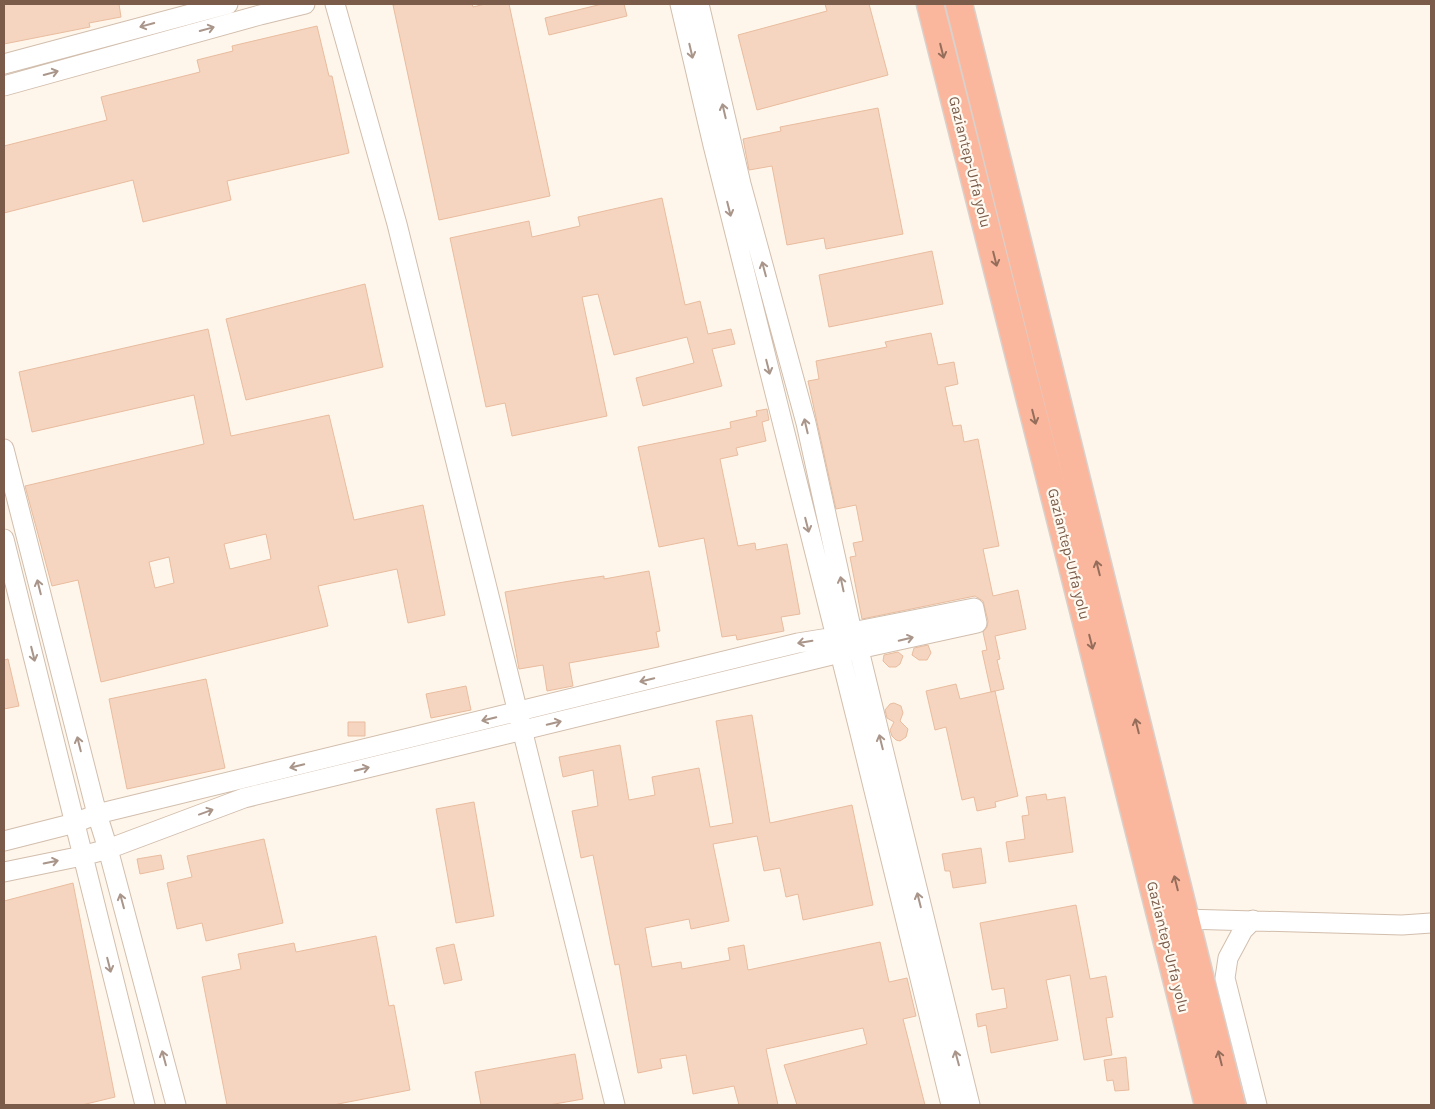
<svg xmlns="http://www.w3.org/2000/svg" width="1435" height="1109" font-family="Karla,sans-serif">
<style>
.building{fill:#f5d5bf;stroke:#e9bc9f;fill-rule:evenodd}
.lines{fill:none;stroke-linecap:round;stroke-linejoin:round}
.minor-casing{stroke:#d2bead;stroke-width:21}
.highway-casing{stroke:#dad1cc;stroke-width:29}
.minor{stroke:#fff;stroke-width:19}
.highway{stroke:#fbb79d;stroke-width:26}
.oneway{stroke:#a99589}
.oneway2{stroke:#956e5b}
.labels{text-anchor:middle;stroke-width:4.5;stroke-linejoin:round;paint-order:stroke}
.street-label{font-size:15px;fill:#7b5c4a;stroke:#fffaf1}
</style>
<rect width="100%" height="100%" fill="#fef6ea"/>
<path class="building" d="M4,4H119L121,17L89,23L90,27L4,44Z
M400,4H472L473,7L485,4H509L550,196L439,220L393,5Z
M602,4H624L627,16L549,35L545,18Z
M825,4H869L888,75L757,110L738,35L827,11Z
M317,26L329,76H332L349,153L227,181L231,200L143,222L133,180L4,213V146L107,120L101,97L200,72L197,60L233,51L232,46Z
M878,108L903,234L826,249L824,238L787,245L772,166L749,170L743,139L781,131L780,127Z
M662,198L685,305L700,301L708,334L731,329L735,344L712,349L722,386L643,406L636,378L694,363L687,337L614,355L598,294L582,297L607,416L512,436L505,403L486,407L450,238L529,221L532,237L580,226L578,217Z
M932,251L943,304L829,327L819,275Z
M365,284L383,367L246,400L226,319Z
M208,329L231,436L329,415L354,520L423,505L445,615L408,623L397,569L318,586L328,626L101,682L78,580L52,586L25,486L204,444L194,395L32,432L19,372ZM266,534L271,559L230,569L224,544ZM169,557L174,583L155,588L149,562Z
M931,333L938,365L954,362L958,384L945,387L953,426L961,425L964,442L978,439L999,546L983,549L993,596L1018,590L1026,629L995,636L1000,659L997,660L1004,689L991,692L982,651L987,650L983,632L987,627L988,621L983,601L975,596L862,619L850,557L856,556L853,543L863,541L856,505L836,509L808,381L819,379L816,361L887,347L885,342Z
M767,409L769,420L762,422L766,441L736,448L738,455L720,459L738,546L755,543L756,550L787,544L800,614L781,617L784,631L737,640L736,635L722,637L704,538L659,547L638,447L731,428L730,422L757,416L756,411Z
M649,571L660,631L656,632L659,647L569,663L573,686L547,691L543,665L519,669L505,592L570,581L604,576V579Z
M928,645L931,653L927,660H919L912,655L914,648Z
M898,652L903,656L900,664L896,667H889L883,661L884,655Z
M8,659L19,706L4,709V660Z
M206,679L225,768L127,789L109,699Z
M956,684L960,699L995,691L1018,796L995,802L996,807L977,811L974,797L962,800L946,727L935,730L926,691Z
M466,686L471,710L431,718L426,694Z
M894,703L901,706L903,713L900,721L908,729L906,737L900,741L896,740L892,736L890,730L894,722L887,718L885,710L890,704Z
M752,715L770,823L852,805L873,905L803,920L798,894L786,897L780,868L764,871L757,836L713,844L729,921L691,929L689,919L645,928L652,967L681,962L682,969L730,960L728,948L744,945L748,970L880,942L889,982L907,978L916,1016L903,1019L925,1105H797L784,1065L867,1044L863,1028L766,1049L778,1105H739L734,1086L693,1094L686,1055L660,1059L662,1068L638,1073L619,964L615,965L593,855L581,858L572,811L598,806L593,770L563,777L559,757L620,745L629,800L655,795L652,777L699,768L710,827L733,823L716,721Z
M348,722H365V736H348Z
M1046,794L1047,800L1065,797L1073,852L1009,862L1006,842L1025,839L1022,816L1029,815L1026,797Z
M474,802L494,916L456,923L436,809Z
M264,839L283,923L206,941L202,923L177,929L167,883L192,877L187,856Z
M981,848L986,883L953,888L950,871H945L942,854Z
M161,855L164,869L140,874L137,859Z
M73,883L115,1097L82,1105H4V901Z
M1076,905L1090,979L1106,976L1113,1017L1106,1018L1112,1055L1084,1060L1070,975L1046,980L1058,1040L991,1053L986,1025L978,1027L976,1014L1007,1008L1004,988L992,990L980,923Z
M376,936L389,1006L394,1005L410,1090L333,1105H227L202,977L241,969L238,954L294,943L296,952Z
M454,944L462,980L444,984L436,948Z
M575,1054L583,1099L549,1105H481L475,1072Z
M1126,1057L1129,1090L1115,1091L1113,1080L1107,1081L1104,1060Z"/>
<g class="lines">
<defs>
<path id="minor" d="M335,4L397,224L615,1105
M680,4L713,145L859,729L951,1105
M699,4L741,184L806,423L852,632L859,650L970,1105
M4,64L228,4
M4,86L260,15L305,4
M4,449L97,814L108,849L176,1105
M4,539L145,1105
M4,841L75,823L97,814L798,643L835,637L852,632L974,608L977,623L840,653L244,798L108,849L82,856L4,872
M1184,919L1402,925L1431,923
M1253,920L1243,930L1228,958L1225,978L1257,1105"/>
<path id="highway" d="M930,4L1208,1105
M959,4L1232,1105"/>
</defs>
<use href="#minor" class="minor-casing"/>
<use href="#highway" class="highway-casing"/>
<use href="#minor" class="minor"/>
<use href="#highway" class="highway"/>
</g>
<defs><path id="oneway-shaft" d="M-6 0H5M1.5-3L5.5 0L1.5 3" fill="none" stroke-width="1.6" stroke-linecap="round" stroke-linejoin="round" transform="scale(1.25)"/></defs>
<g class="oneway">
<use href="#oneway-shaft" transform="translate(147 25) rotate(165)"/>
<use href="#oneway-shaft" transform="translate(207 29) rotate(-15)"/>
<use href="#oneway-shaft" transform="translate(691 51) rotate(77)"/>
<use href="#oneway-shaft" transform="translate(51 73) rotate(-15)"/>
<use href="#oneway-shaft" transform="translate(724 111) rotate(-103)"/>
<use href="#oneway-shaft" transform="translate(729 209) rotate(76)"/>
<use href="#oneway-shaft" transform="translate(764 269) rotate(-105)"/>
<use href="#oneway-shaft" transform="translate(768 367) rotate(76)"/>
<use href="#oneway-shaft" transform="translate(806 426) rotate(-103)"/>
<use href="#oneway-shaft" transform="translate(807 525) rotate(76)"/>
<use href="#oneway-shaft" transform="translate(842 584) rotate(-102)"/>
<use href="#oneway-shaft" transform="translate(39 587) rotate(-104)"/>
<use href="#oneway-shaft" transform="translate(906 639) rotate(-13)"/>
<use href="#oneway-shaft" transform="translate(805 642) rotate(171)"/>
<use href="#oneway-shaft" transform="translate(33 654) rotate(76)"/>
<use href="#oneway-shaft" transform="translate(647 680) rotate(166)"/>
<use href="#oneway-shaft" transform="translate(489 719) rotate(166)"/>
<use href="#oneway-shaft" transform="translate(554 723) rotate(-14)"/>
<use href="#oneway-shaft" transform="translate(881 742) rotate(-104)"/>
<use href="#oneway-shaft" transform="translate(79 744) rotate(-104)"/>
<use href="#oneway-shaft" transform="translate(297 766) rotate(166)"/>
<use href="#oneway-shaft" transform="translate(362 769) rotate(-14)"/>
<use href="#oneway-shaft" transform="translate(206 812) rotate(-20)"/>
<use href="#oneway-shaft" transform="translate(51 862) rotate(-12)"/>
<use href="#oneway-shaft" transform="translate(919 900) rotate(-104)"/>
<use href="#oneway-shaft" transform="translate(122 901) rotate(-105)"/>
<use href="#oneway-shaft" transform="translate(109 965) rotate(76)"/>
<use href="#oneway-shaft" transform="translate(164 1058) rotate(-105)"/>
<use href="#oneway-shaft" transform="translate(957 1058) rotate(-105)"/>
</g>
<g class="oneway2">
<use href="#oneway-shaft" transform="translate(942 51) rotate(76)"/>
<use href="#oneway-shaft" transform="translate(995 259) rotate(76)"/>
<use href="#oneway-shaft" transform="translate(1034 417) rotate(76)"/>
<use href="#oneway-shaft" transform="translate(1098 568) rotate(-104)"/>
<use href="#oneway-shaft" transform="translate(1091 642) rotate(76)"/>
<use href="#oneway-shaft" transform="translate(1137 726) rotate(-104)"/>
<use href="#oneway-shaft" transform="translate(1176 883) rotate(-104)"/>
<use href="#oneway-shaft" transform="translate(1220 1058) rotate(-104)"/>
</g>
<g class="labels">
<g class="street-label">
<text transform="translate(970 162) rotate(76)" y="5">Gaziantep-Urfa yolu</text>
<text transform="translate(1069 554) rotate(76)" y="5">Gaziantep-Urfa yolu</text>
<text transform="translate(1168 947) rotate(76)" y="5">Gaziantep-Urfa yolu</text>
</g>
</g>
<rect width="1435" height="1109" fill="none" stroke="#7b5c4a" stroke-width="10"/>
</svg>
